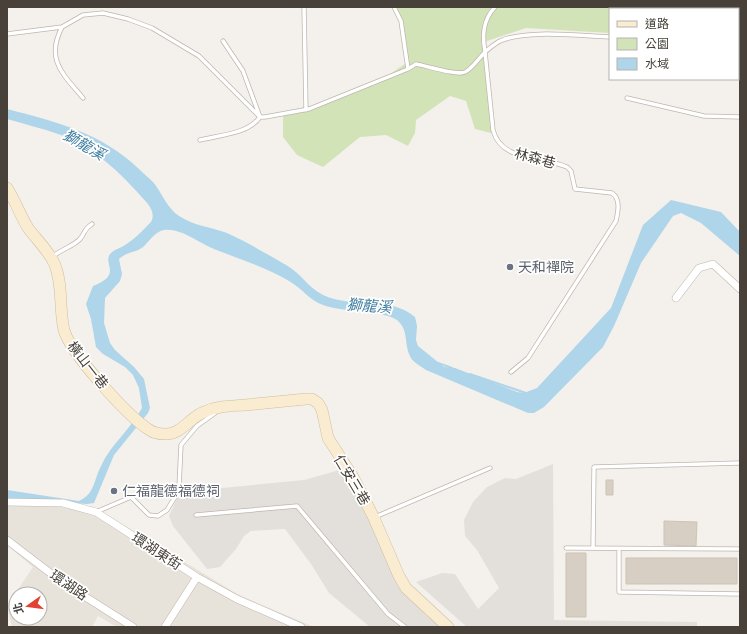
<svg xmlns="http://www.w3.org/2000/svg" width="747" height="634" font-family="Barlow,'Noto Sans TC',sans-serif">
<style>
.residential{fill:#e7e2da;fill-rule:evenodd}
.industrial{fill:#e3e0dc}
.green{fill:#d3e3b8}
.water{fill:#aed5e9}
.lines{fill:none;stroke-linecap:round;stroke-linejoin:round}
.stream{stroke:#aed5e9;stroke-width:2}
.building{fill:#d7cec4;stroke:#cec3b5}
.lane-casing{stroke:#beb7ae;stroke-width:5}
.street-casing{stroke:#beb7ae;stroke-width:8}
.secondary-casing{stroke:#cebfa0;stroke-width:12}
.lane{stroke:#fff;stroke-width:3.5}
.street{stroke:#fff;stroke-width:7}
.secondary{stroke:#f9ecd0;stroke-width:11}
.worship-dot{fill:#6b7280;stroke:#fff;stroke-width:1.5}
.labels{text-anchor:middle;stroke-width:3.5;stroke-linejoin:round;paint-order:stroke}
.street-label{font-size:14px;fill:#474139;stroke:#fff}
.worship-label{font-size:14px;fill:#5b616d;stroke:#fff;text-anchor:start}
.water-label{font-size:15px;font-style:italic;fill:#3c7ca0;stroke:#fff}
</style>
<rect width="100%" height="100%" fill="#f4f0eb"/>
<path class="residential" d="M7,497L63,500L94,507L239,595L314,627H117L98,616L92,627H12L7,606L33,567L7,545ZM16,594H40V618H16Z"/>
<path class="industrial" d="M553,464L554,620L697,622V627H467L416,582L442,573L455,574L478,609L499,588L477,550L465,536L464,520L473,502L487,487L505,478L516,479Z
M343,469L405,590L426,615L441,627H370L329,593L311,564L285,529L251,531L244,536L236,549L220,567L207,569L173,526L169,516L180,492L304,480Z"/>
<path class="green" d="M397,7H740V50H738V9H610V33L526,28L481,43L488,73L495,134L475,129L466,101L450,96L416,120L415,133L408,146L386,135L360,137L323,167L297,155L283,137V116L331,102L376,84L409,61L401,33Z"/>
<path class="water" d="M7,109C57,122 102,133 140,170C144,174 149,178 153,182C162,193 167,208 179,216C194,226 211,227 227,233C247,242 267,254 286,265C302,274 306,286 323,295C352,309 389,295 415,317L417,326L416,340L418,346L444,367L455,368L517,392L524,393L537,388L611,308L643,225L671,200L721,212L740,232V256L701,223L681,213L673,216L641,263L614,326L603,347L544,407L534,413H528L426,370C421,366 412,362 410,356C404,344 409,330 397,320C385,311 341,312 323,305C310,301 302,288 289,281C266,267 239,259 214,249C199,243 181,228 164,230C154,232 150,241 143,247C135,253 128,251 119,259L122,274L120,281L105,298L104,323L110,343L115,350L134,367L144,379L150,408L148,413L114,455L94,503L87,504L7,499V490L79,501C95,494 94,479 101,466C111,444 131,429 142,408L139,388L133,375L125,367L103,354L96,347L91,319L86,304L93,286C124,274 101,263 111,253C115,249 121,248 125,245C135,239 143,230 151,222C157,211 146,202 139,194C117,169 89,144 58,134C41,128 24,124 7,119Z"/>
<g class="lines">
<path class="stream" d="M438,363L452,368
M470,374L526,393"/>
</g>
<path class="building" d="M606,480H613V495H606Z
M664,521L697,522L696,546L664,545Z
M566,553H586V617H566Z
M626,558H737V584H626Z"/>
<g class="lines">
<defs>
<path id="lane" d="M304,7L306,110
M394,7L401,21L408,69
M738,19L740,17
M7,34L62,27
M83,98C63,74 45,60 62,27L83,15L103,13L128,19L152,28L199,56L260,117H265L309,109L408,69L416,64C427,66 457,76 465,72C472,69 479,58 485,52C482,35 483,20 495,7
M627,98L704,116L740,117
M200,140C220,135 248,134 260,117L243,71L223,41
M52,257C60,250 74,246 80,239C86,232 83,230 92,224
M511,372L528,358L616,221C618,212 621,199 612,193L575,189L571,171L567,167C542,156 501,162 493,130L485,52C489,49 494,44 500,41C527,29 580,36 610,37
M96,512L131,497L149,515L158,516L167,510L175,497L179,487L181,445L197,426L215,413
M196,515L297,506L388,614L405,627
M375,517L490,468
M566,548L740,549
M593,548L594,467L740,463
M619,549V592L740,594"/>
<path id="street" d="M676,298L699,268L713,264L740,289
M7,502L63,503L96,512L197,577L237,599L301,627
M7,540L62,582L133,627
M165,627L197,577"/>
<path id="secondary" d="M7,188C15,200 20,215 28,228C37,240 49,251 55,265C63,285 59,309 64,330C70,353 128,416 148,429C153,433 159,434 165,434C181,435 190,417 204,412C217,406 231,406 245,405C265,403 286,401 306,399H312L318,403L322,410L328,438L353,477L374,518L399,576L406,588L448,627"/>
</defs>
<use href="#lane" class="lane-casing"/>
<use href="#street" class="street-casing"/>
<use href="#secondary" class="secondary-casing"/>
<use href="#lane" class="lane"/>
<use href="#street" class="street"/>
<use href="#secondary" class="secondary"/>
</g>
<g class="worship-dot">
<circle cx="510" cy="267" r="4"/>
<circle cx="114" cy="491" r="4"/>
</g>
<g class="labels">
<g class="street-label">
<text transform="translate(535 158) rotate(15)" y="5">林森巷</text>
<text transform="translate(88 365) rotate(52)" y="5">橫山一巷</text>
<text transform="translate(352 480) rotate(59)" y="5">仁安三巷</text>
<text transform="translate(157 551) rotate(33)" y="5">環湖東街</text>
<text transform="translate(69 585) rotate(34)" y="5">環湖路</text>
</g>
<g class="worship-label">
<text x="518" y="272">天和禪院</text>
<text x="122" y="496">仁福龍德福德祠</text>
</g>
<g class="water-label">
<text transform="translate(84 145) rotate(30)" y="5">獅龍溪</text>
<text transform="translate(369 306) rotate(4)" y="5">獅龍溪</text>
</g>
</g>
<rect width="747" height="634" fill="none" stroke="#474139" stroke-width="16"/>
<rect x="609" y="8" width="130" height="72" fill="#ffffff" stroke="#b5b3b0"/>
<rect x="617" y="21" width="20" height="6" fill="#f9ecd0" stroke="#b5b3b0"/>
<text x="645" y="28" font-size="12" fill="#474139">道路</text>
<rect x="617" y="38" width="20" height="12" fill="#d3e3b8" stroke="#b5b3b0"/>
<text x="645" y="48" font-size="12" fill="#474139">公園</text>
<rect x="617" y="58" width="20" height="12" fill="#aed5e9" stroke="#b5b3b0"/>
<text x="645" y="68" font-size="12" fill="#474139">水域</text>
<g transform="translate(28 606) rotate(256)"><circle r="19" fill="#ffffff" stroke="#b5b3b0"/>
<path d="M0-3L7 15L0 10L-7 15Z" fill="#e24133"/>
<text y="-6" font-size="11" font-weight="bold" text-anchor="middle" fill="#474139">北</text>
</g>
</svg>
